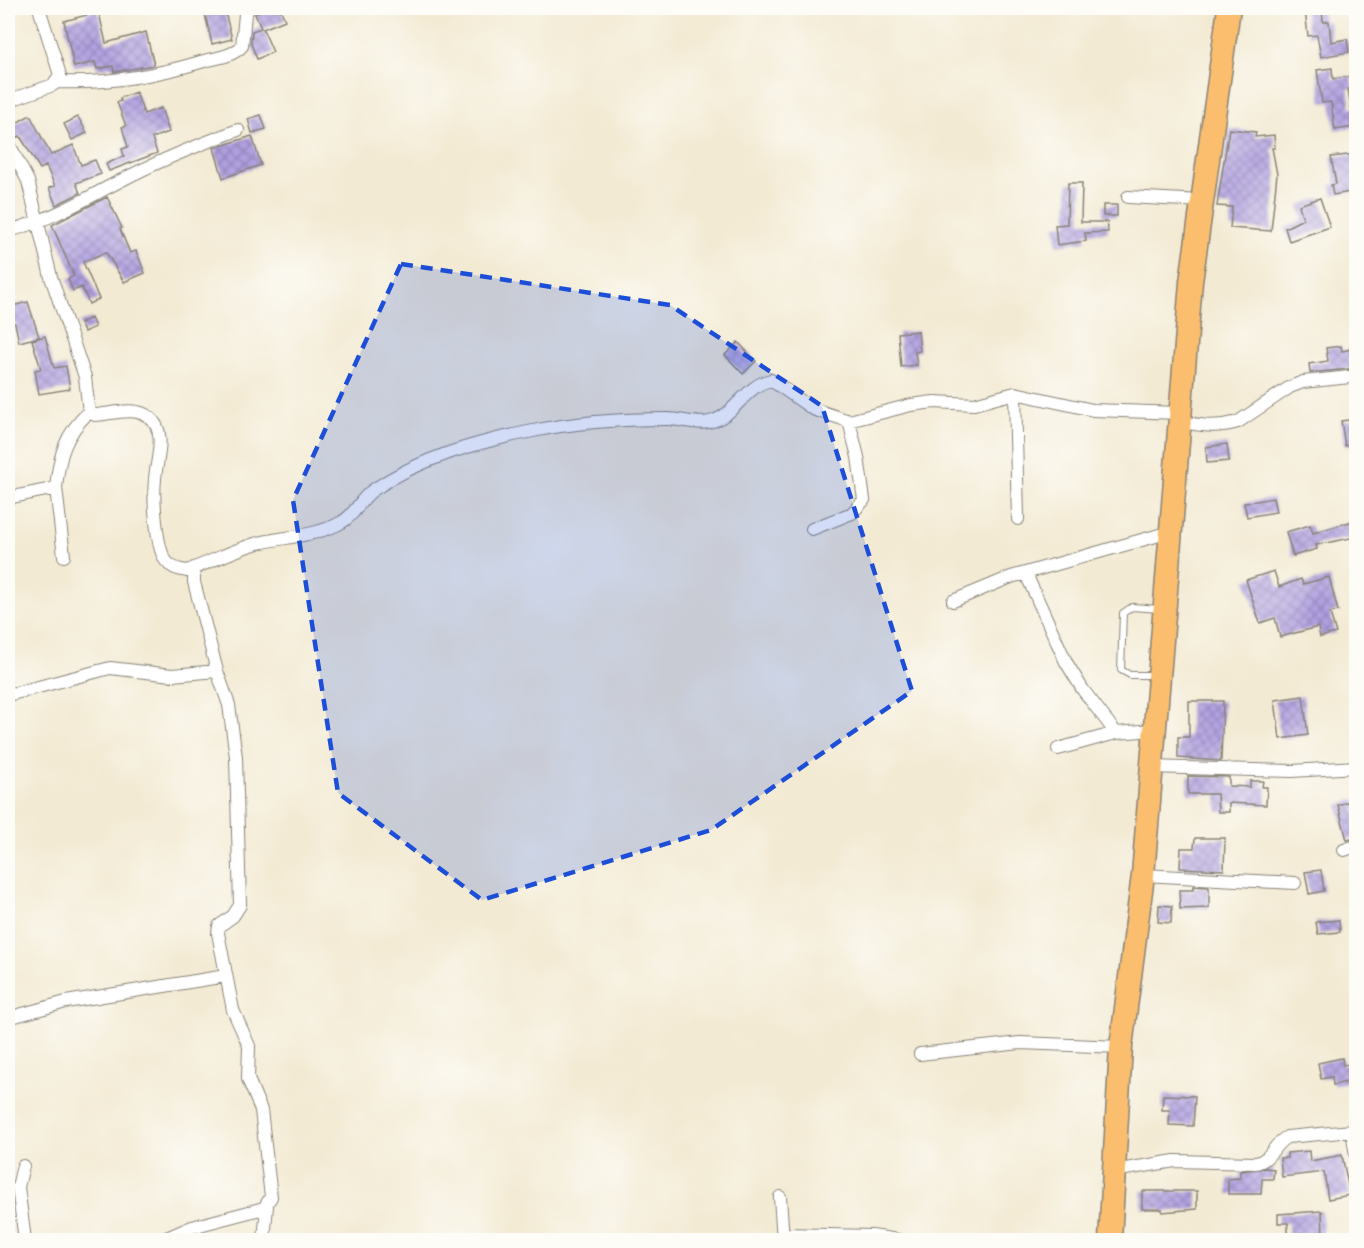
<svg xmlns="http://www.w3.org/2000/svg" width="1364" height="1248" font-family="Mynerve,sans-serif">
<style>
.building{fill:url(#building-cross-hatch)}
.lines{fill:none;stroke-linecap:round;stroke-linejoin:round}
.lane-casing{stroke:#888378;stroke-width:8}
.street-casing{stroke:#888378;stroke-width:14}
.highway-casing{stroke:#888378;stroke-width:25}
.lane{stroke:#fff;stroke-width:6}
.street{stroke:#fff;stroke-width:12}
.highway{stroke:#fbbe6e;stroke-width:22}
.marked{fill:#1d4ed8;fill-opacity:0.2;stroke:#1d4ed8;stroke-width:4.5;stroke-dasharray:12 8;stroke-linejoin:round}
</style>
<defs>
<pattern id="building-cross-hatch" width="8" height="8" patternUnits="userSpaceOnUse" patternTransform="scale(1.5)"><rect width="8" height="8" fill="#b1a0e1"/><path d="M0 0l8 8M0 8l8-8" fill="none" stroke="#8f82b6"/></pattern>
</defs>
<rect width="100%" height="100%" fill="#fdfcf7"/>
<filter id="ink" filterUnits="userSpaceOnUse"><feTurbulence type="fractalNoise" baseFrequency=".0167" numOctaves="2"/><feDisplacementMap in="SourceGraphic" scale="12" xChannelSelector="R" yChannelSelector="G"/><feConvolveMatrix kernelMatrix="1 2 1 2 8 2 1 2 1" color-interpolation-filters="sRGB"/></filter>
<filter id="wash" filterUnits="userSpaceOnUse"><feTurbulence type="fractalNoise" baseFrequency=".008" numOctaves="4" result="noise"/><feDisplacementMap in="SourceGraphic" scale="24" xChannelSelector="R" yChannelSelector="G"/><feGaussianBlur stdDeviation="1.35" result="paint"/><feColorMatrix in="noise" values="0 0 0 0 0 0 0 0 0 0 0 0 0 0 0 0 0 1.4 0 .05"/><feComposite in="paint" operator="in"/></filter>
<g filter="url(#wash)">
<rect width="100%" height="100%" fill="#f3ead3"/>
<g id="blocks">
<path class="building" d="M213,8H224L232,39L212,44L204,10Z
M264,8H280L285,20L263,29L273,52L257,59L251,44L252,31L261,28L255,14Z
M1322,8L1323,22L1329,21L1331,42L1347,39L1349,52L1321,57L1317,35L1308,36L1305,10Z
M98,9L106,43L146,32L154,65L114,72L113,66L97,69L95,62L74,67L64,21L87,15L86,12Z
M1332,68L1333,79L1351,76L1353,88L1348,89L1351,108L1356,107L1354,127L1335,130L1331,102L1322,103L1317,70Z
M136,92L144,114L161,108L169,132L152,138L157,153L109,171L106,164L124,156L122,149L128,147L122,127L126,126L117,102L121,101L120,98Z
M30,115L51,155L73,145L81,165L95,160L101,174L76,183L80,193L56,205L49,188L55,186L46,166L40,169L20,136L15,138L8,134V128Z
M261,115L266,129L252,133L248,119Z
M78,117L87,133L72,140L64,124Z
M1229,129L1256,132L1255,137L1274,135L1275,148H1272L1277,174L1271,231L1230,228L1232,207L1217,206Z
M252,136L261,165L223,178L214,148Z
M1356,154V191L1333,195L1331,185L1336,184L1331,157Z
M1068,183H1082L1081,222H1107L1108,232L1085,233L1086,241L1057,245L1055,225L1067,224Z
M107,197L122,228L120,229L130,253L136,251L145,273L124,282L106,252L83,262L99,299L89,304L82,287L73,291L68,279L74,276L52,225Z
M1320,198L1330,227L1289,241L1285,228L1303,219L1299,205Z
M1103,205H1117V216H1103Z
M28,302L39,337L19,342L15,323L8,324V307Z
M91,318L95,327L84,332L80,323Z
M918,331L920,351L915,352L917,365L901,367L898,333Z
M45,336L54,368L66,366L70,389L39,394L35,370L41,369L32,340Z
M738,342L756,361L743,374L725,355Z
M1341,346L1342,351L1356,348V371L1349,369L1310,373L1309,364L1328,361L1326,348Z
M1356,419V444L1345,446L1341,421Z
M1227,444L1229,461L1207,463L1206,447Z
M1273,498L1276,512L1247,517L1244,503Z
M1356,520V537L1316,545L1317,549L1293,556L1286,532L1310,525L1313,533Z
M1274,571L1279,587L1301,579L1303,584L1329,577L1338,611L1330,613L1336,633L1320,637L1318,627L1280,637L1275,618L1260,623L1246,580Z
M1303,696L1308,735L1280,739L1275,700Z
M1189,701H1223L1221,761L1178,758V737H1189Z
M1188,776L1229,777V786L1250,787V781H1263L1262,787H1267L1266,805L1229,803V812H1218L1217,794H1188Z
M1356,799V838L1347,840L1338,805Z
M1195,838H1225L1224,870L1180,868L1181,848H1194Z
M1321,870L1324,891L1309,894L1305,872Z
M1193,886L1209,887V908L1180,909L1179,890H1193Z
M1159,905L1172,906L1171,923L1158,922Z
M1339,920L1340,932L1318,934L1316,922Z
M1342,1058L1343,1065L1356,1063V1080L1333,1085L1332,1077L1321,1079L1318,1063Z
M1163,1095L1195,1096L1193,1126L1169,1125L1170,1110H1162Z
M1309,1151L1310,1161L1342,1155L1350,1195L1328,1199L1324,1172L1282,1177L1280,1158H1287V1153Z
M1265,1168L1274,1169L1273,1179H1262L1261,1194H1228V1179L1240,1178V1171Z
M1142,1191H1197V1209L1162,1212V1209H1142Z
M1322,1211L1323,1238L1288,1239V1223H1278V1214Z"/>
</g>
</g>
<g filter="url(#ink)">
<use href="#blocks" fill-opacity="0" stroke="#888378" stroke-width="1.5"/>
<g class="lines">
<defs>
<path id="lane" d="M1155,675H1130L1121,670L1123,613L1132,607L1160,609"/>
<path id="street" d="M57,82C108,84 155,76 204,61C217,58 233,56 242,46L245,14L249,8
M8,101L53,85L60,75L39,8
M8,142L28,181L51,277L85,377L89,412L95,415C111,414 135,406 149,417C168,431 156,461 155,479C153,497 156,548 166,561C171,568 179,570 187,571C211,562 233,550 258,543C284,537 318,536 342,522C355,515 360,499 373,490C420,458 477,442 533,431C576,422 624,419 668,419C681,419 696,425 709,422C735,417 745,385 771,380L813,409L849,421L911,405L934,402L974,404L1015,393L1093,410L1180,413
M1128,197L1202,201
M8,231C51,220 81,201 120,181C158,161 198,145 238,130
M1015,393L1018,519
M1179,421C1200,426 1217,428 1238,422L1290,387L1303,382L1350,377
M56,488L64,556
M8,498L56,488C59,456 65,434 89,412
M812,529L852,513L864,500L858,457L849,421
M1026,574L1066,662L1083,690L1116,733
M953,601L1011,577L1170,532
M8,695L110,668L172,675L217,671
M1058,749L1116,733L1154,730
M1150,767L1292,771L1356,767
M1344,850L1356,846
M1143,875L1295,883
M8,1018L66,1002L226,976
M920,1054L1020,1043L1121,1047
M23,1166L18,1187L25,1240
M1113,1171L1175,1161L1256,1163C1272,1159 1274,1143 1287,1137L1352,1131L1356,1156
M780,1197L783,1240
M783,1234L872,1236L898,1240
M162,1240L192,1227L264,1208L271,1197L261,1110L248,1079L249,1046L233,1010L218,933L219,926L233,916L240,905L236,757L229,705L217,671L194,582V568
M264,1240L267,1206"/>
<path id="highway" d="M1110,1240L1121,1047L1143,875L1191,282L1229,8"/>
</defs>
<use href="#lane" class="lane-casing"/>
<use href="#street" class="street-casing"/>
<use href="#highway" class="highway-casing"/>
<use href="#lane" class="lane"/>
<use href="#street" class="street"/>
<use href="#highway" class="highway"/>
</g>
</g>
<path class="marked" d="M401,264L670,305L822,406L912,691L711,830L482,900L338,793L293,500Z"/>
<rect width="1364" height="1248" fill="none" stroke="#fdfcf7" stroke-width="30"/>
</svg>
